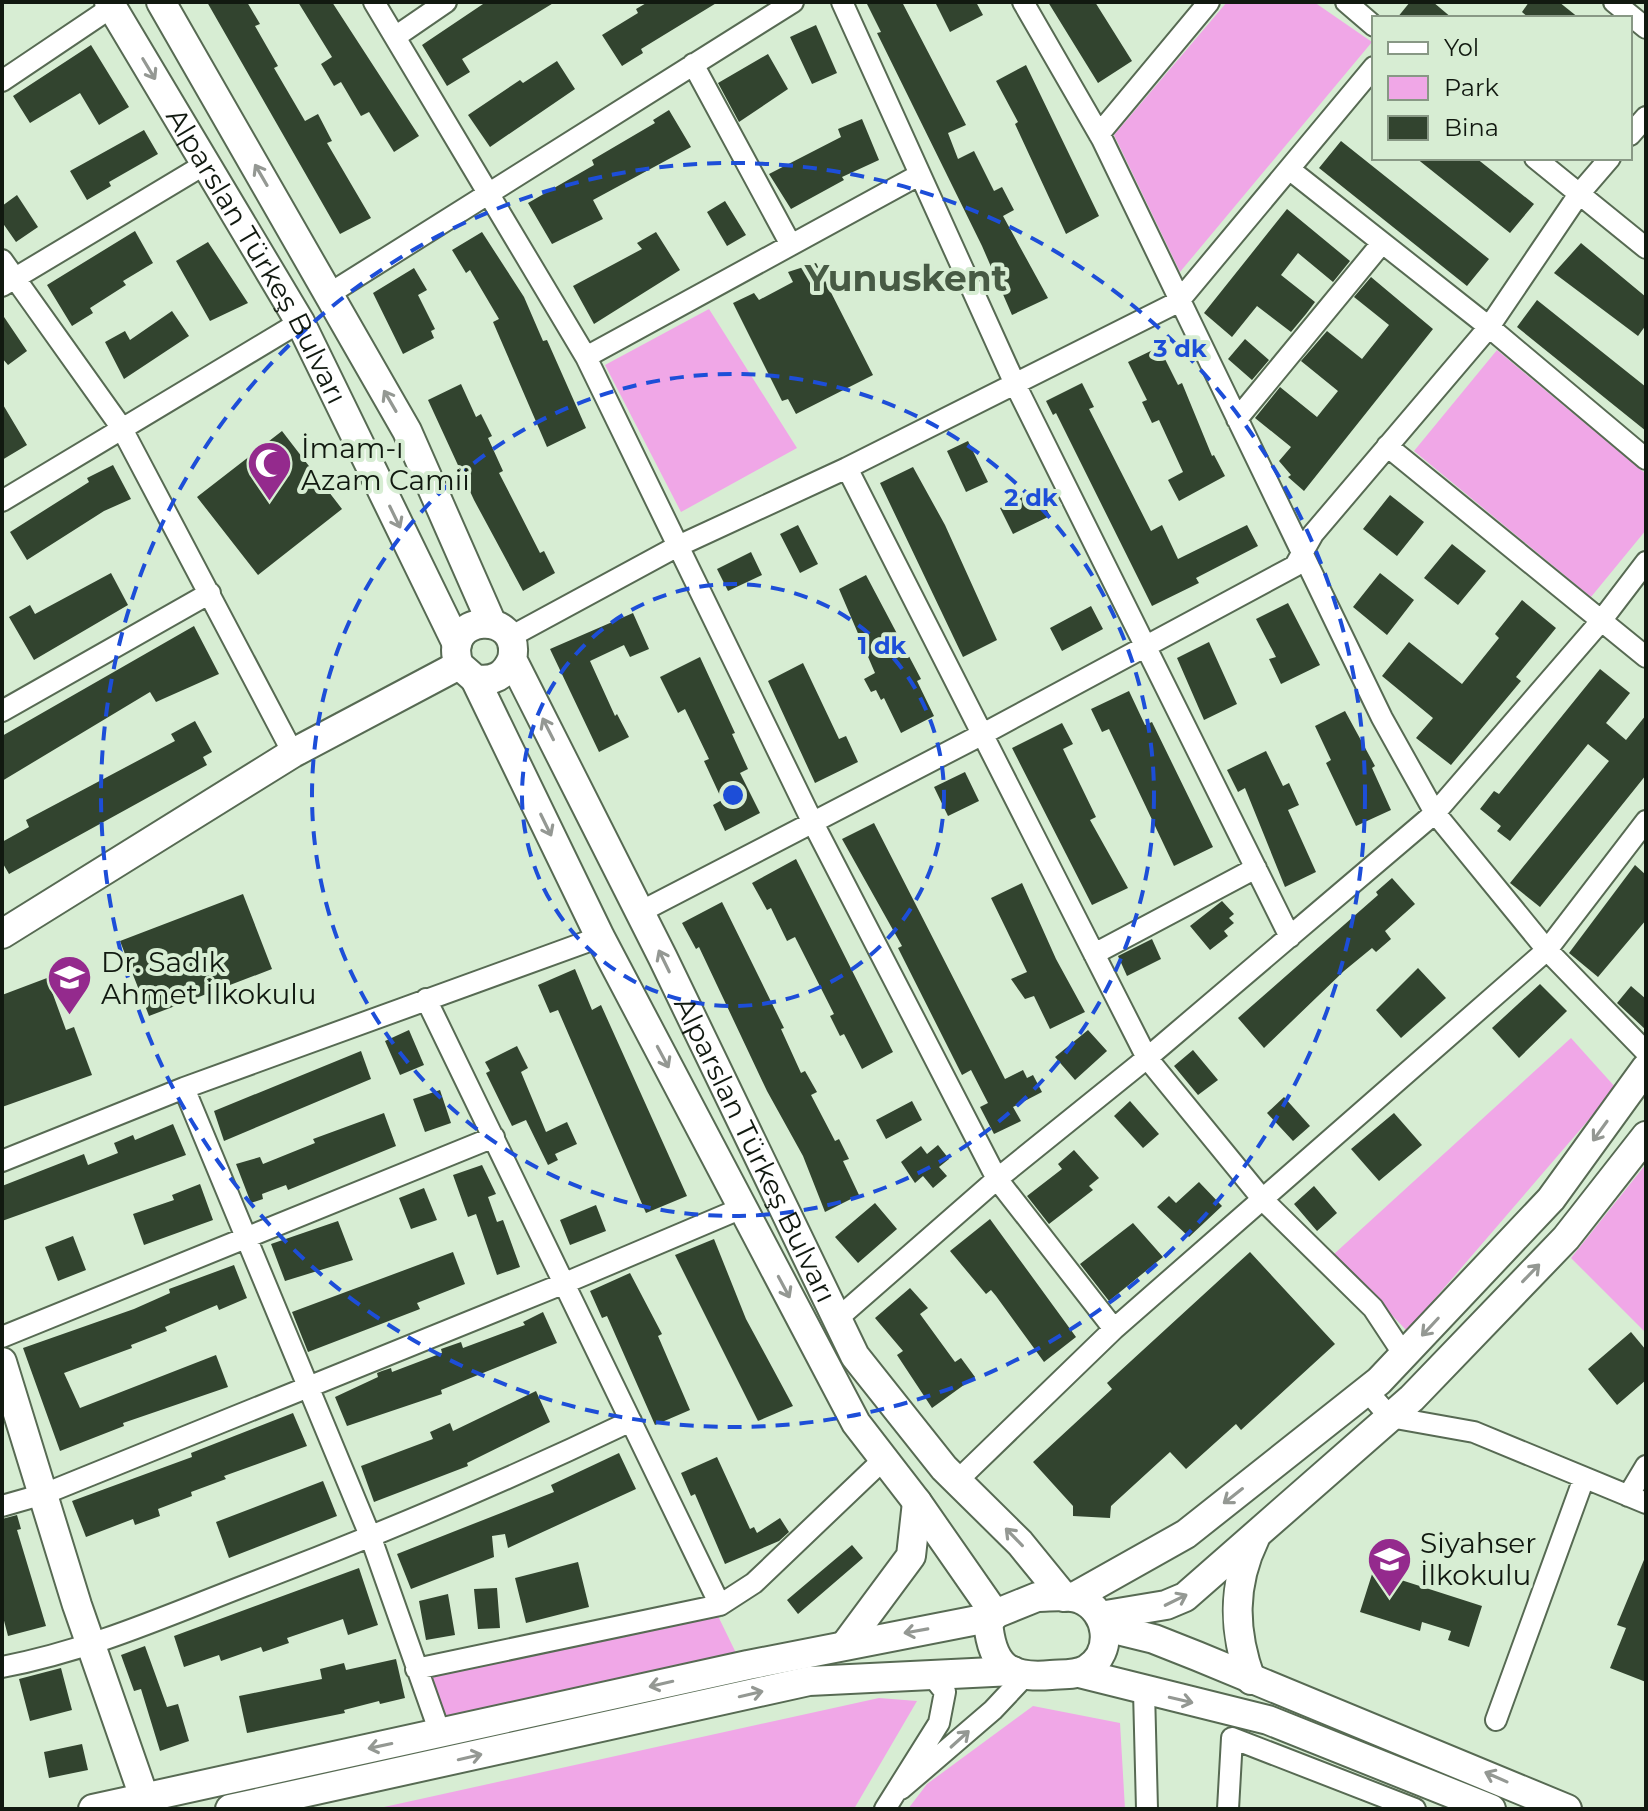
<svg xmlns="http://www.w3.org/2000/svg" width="1648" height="1811" font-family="Montserrat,sans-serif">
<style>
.green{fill:#f0a7e7}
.building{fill:#32442f}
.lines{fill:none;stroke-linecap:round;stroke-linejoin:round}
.street-casing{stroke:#576a53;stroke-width:24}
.secondary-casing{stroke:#576a53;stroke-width:32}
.street{stroke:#fff;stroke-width:20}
.secondary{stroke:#fff;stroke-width:28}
.oneway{stroke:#949893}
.ring{fill:none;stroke:#1d4ed8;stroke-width:4;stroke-dasharray:14 10}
.labels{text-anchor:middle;stroke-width:8;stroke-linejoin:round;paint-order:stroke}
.street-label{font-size:28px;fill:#111910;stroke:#d7edd3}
.poi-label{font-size:28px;fill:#111910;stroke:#d7edd3;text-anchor:start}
.district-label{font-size:36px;font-weight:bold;fill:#475a44;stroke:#d7edd3}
.centre{fill:#1d4ed8;stroke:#d7edd3;stroke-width:4}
.ring-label{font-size:24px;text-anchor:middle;font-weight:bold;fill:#1d4ed8;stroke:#d7edd3;stroke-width:8;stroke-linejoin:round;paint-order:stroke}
</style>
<rect width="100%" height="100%" fill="#d7edd3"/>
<path class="green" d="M1227,2H1314L1372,42L1180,272L1114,135Z
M709,309L797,448L681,512L605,365Z
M1497,350L1646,474V530L1591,597L1414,451Z
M1571,1038L1616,1088L1407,1331L1334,1254Z
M1646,1164V1333L1571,1258Z
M718,1616L736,1653L445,1716L427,1673Z
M879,1698L917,1701L854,1809H375Z
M1033,1706L1120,1723L1125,1809H908L927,1784Z"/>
<path class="building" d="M207,2H247L260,24L255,26L278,66L274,68L305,121L318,114L332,141L327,143L371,218L340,234Z
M298,2H332L419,136L394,152L369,112L361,116L341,82L334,86L321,64L332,57Z
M486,2H555L462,59L470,72L447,86L422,45Z
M648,2H718L641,49L643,53L622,66L602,35L638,13L636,9Z
M866,2H902L966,125L948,133L958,159L974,151L994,191L1002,187L1014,210L1003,216L1048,298L1012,315L982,246L877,33L881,32Z
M935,2H976L983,15L950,32Z
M1048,2H1095L1132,61L1098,83Z
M1410,2H1433L1452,18H1397Z
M1529,2H1559L1579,18H1529L1522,12Z
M816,25L837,73L812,84L790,37Z
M91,45L129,107L99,125L80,93L30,123L13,96Z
M768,54L788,89L739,122L718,83Z
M557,61L575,89L490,147L468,115L520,80L523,83Z
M1026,65L1099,216L1066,234L1015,124L1018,122L996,81Z
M669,110L691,147L593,200L603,219L552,244L528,203L594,165L592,160L655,123L653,120Z
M862,119L879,160L842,177L844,180L791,209L769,174L841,137L838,129Z
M144,130L158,154L109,182L111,186L87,200L70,171Z
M1341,141L1489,259L1467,286L1319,168Z
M1416,158H1476L1534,204L1510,233Z
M17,195L38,227L16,242L2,222V206Z
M725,201L746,235L727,246L707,212Z
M1287,209L1350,261L1333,282L1298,253L1281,275L1315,302L1306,314L1291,332L1257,306L1232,337L1204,313Z
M135,231L153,263L123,281L126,285L90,308L93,313L72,326L47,285Z
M482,232L524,297L543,341L547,340L586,428L547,447L493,322L499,319L470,270L466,273L452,250Z
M656,232L680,270L594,324L573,286L642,249L637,243Z
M208,242L248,303L210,321L176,261Z
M1581,243L1646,297V325L1638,336L1554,273Z
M816,263L873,375L796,414L788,399L782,401L733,303L754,293L759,300L793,282L788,272Z
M414,268L427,290L418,295L435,329L431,331L434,338L403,354L373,293Z
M1371,277L1433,329L1304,491L1288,477L1291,475L1279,461L1291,447L1255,418L1280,387L1317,417L1338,391L1301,361L1327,331L1362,359L1389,325L1354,297Z
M1537,300L1646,387V431L1517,327Z
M172,311L189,336L124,379L105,342L125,331L130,340Z
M2,314L27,351L8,365L2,358Z
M1245,339L1269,360L1252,380L1228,359Z
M1159,347L1178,385L1182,383L1212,456L1214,455L1225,476L1179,501L1168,480L1183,472L1159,420L1152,423L1142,402L1147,400L1128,362Z
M1082,383L1094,407L1089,409L1151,531L1162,525L1178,559L1247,525L1258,546L1196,578L1199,583L1152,606L1056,413L1053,415L1046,401Z
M461,384L476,417L481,414L492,436L488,438L503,471L499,473L516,506L540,553L544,551L555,573L523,591L474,500L428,400Z
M2,403L27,445L2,460Z
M282,431L342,509L258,575L197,497Z
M968,441L988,482L966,492L947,451Z
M113,465L131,499L104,511L27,560L10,532L89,482L87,478Z
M913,467L945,525L997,640L963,657L880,483Z
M1037,490L1050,516L1013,534L1000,508Z
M1390,495L1424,522L1397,556L1363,529Z
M798,525L818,564L800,573L780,534Z
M1452,544L1486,571L1458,605L1424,578Z
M751,552L762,575L728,591L717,569Z
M111,573L128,605L34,660L9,617L30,605L35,614Z
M1380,573L1414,600L1387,635L1353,607Z
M866,575L921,679L917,681L934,716L901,733L884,698L881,700L876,690L871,692L864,679L875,673L839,589Z
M1522,600L1556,628L1516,677L1521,681L1451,765L1416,738L1433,718L1382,676L1409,642L1462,684L1499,638L1495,634Z
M1288,603L1320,665L1281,684L1269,659L1276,657L1256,619Z
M1091,606L1103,629L1062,651L1050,628Z
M633,613L649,649L630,657L624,645L590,661L615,716L617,714L629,737L599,752L550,649Z
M194,626L219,674L156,702L150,692L2,781V736Z
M1209,642L1237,704L1204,720L1177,658Z
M700,657L735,733L732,734L748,769L740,773L760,813L725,831L713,805L722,800L704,761L709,759L685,709L678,713L660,677Z
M803,663L839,739L846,736L858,762L815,783L768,681Z
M1600,669L1630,693L1606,723L1626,740L1646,715V775L1540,907L1510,883L1609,761L1588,744L1510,841L1497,831L1501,826L1480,809L1494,791L1499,794Z
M1129,691L1145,725L1152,722L1213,847L1174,866L1109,729L1102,732L1091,709Z
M1345,711L1375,766L1372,768L1391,810L1356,826L1326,763L1331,760L1315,726Z
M195,721L212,752L203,757L207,765L9,874L2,862V842L29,827L26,820L175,741L171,734Z
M1062,723L1073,744L1063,749L1096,817L1090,820L1128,888L1092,905L1012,748Z
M1266,751L1283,786L1289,783L1299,805L1288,810L1316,872L1285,887L1245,788L1238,792L1227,770Z
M965,772L979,801L948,816L934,787Z
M874,823L1005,1079L1023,1070L1027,1078L1033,1075L1042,1092L1013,1107L1021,1121L994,1134L980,1107L988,1103L971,1070L962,1075L898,948L902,946L842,839Z
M796,859L893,1052L862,1069L844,1034L840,1036L830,1016L834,1014L795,937L787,941L771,908L767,910L752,883Z
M1635,865L1646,875V920L1598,977L1569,953Z
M1392,878L1415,904L1385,931L1391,939L1376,952L1372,948L1344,971L1264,1048L1238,1018L1378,895L1376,892Z
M1022,883L1056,959L1085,1012L1050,1029L1034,996L1025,999L1011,979L1027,972L991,898Z
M243,894L272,969L149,1016L120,941Z
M1222,901L1234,914L1229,918L1234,923L1224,931L1228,936L1210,950L1190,926Z
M722,902L784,1028L781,1029L801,1073L805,1071L817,1092L811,1095L835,1141L839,1139L849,1159L843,1161L859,1195L825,1212L803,1156L767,1091L699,947L696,949L682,923Z
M1152,939L1161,959L1127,976L1118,956Z
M1418,968L1446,998L1401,1038L1376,1010Z
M575,969L592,1010L601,1005L687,1196L646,1213L558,1010L550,1013L538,985Z
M47,978L66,1030L74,1027L92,1075L2,1107V995Z
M1540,984L1567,1011L1519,1058L1492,1028Z
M1631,986L1646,999V1030L1617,1003Z
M409,1030L424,1065L400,1075L385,1041Z
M1088,1030L1107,1051L1075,1080L1055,1057Z
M517,1046L528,1068L521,1072L546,1132L567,1122L577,1144L555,1154L558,1160L548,1165L526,1120L512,1126L486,1073L490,1071L485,1062Z
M1193,1050L1218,1080L1198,1095L1174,1066Z
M361,1051L371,1079L224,1141L214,1111Z
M440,1090L451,1123L425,1132L413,1099Z
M1284,1097L1310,1126L1293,1141L1267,1113Z
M912,1101L922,1120L886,1139L876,1120Z
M1130,1101L1159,1134L1143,1148L1114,1116Z
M384,1113L396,1146L288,1190L286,1185L262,1194L263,1199L251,1203L236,1164L260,1157L263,1164L315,1143L313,1139Z
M1394,1113L1422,1145L1379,1181L1351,1149Z
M173,1124L186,1155L2,1221V1186L84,1154L88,1165L118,1153L114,1143L133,1135L135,1140Z
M938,1145L949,1159L939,1167L947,1176L933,1188L923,1176L915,1183L901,1162L921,1146L927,1154Z
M1074,1150L1099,1178L1089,1186L1093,1190L1049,1224L1027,1196L1062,1169L1058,1164Z
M482,1165L496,1194L488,1197L497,1222L503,1220L520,1267L497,1275L476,1214L468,1217L453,1175Z
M1199,1182L1222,1206L1189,1237L1157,1207L1169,1196L1176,1203Z
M200,1184L213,1220L144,1245L133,1214L174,1200L172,1195Z
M1314,1186L1337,1213L1317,1231L1294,1204Z
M424,1188L437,1220L411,1229L399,1198Z
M875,1203L897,1229L858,1263L835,1237Z
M596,1205L606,1231L570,1245L560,1220Z
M990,1219L1076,1337L1044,1362L996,1296L991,1290L986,1294L950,1251Z
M338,1221L353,1260L285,1281L271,1244Z
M1133,1223L1163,1257L1109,1301L1080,1264Z
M73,1236L86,1270L58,1281L45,1247Z
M714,1239L746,1319L793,1406L758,1421L675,1255Z
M453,1252L465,1284L417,1303L420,1309L308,1352L292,1312Z
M1250,1252L1335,1344L1241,1430L1236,1424L1186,1469L1170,1452L1111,1506L1110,1518L1073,1516V1506L1033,1462L1112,1389L1107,1383Z
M234,1265L247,1298L219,1310L217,1305L165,1327L167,1331L131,1345L132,1348L64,1373L80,1408L216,1355L228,1387L123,1423L124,1426L60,1451L23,1348L134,1309L170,1293L169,1289Z
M630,1273L662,1334L658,1336L690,1410L655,1425L607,1316L602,1318L590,1291Z
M910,1288L928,1308L920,1314L955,1362L961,1358L975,1377L932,1408L897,1355L903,1351L875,1318Z
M543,1312L557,1343L441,1390L442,1394L347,1426L335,1397L378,1377L377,1373L382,1371L391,1368L392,1372L442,1353L441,1349L461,1342L463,1348L525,1325L523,1322Z
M1631,1332L1646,1350V1380L1617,1405L1588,1369Z
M536,1391L550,1422L467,1463L468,1466L374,1502L361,1466L433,1439L430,1432L450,1423L453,1431Z
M293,1413L307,1446L224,1476L226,1479L191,1492L192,1496L158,1509L160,1516L135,1525L133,1519L86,1537L72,1501L192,1457L191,1453Z
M619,1453L636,1489L508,1548L505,1534L492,1536L494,1557L411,1589L397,1554L554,1492L551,1485Z
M717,1457L750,1529L754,1527L757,1533L780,1518L789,1532L779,1541L725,1564L695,1494L691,1496L681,1473Z
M323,1481L337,1516L229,1558L216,1522Z
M17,1515L21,1529L17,1530L46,1626L8,1636L2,1613V1519Z
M852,1545L863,1558L798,1614L787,1600Z
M1646,1555V1682L1610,1668L1626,1628L1617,1625Z
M578,1562L589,1607L526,1623L515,1578Z
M359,1568L378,1625L348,1635L343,1619L287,1638L289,1643L263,1652L261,1647L221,1661L219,1655L184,1667L174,1636Z
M1373,1571L1482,1606L1469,1647L1448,1640L1451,1631L1422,1622L1420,1631L1360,1612Z
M497,1588L500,1628L478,1629L474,1589Z
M448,1594L455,1635L426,1640L419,1601Z
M145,1646L167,1707L178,1704L189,1741L160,1751L141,1689L134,1691L121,1655Z
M396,1659L405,1698L380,1704L379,1701L344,1710L345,1713L247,1733L239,1696L322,1679L320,1669L344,1663L346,1670Z
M61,1668L72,1710L30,1721L19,1679Z
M82,1744L88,1770L49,1778L44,1752Z"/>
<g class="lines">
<defs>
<path id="street" d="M374,2L586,357L812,821L997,1179L1114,1329
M842,2L1015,384L1290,937
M1023,2L1102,139L1382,718L1435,813L1547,950L1646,1052
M1346,2L1374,26
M1614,2L1646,28
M395,37L446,2
M693,64L791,245
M2,81L112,7
M1099,134L1209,2
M1630,135L1646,117
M1535,158L1646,248
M1289,169L1489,327L1646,459
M2,260L121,427L293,753
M2,286L207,163
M329,294L793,2
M586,357L919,175
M1237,419L1382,243
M1387,446L1646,657
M847,468L1147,1058L1264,1201L1373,1308L1404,1355
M2,501L300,322
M510,637L676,547L847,468L1178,302L1374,67
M2,711L210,593
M640,912L983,734L1295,566L1313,534L1489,327L1579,194L1610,158
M1094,954L1256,868
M426,999L720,1605
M184,1088L371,1538L440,1733
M2,1161L184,1088L600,937
M837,1319L997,1179L1147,1058L1435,813L1601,621L1646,562
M2,1337L494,1137
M1367,1391L1390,1417L1474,1432L1646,1503
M957,1481L1114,1329L1547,950L1646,821
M1628,1496L1646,1466
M2,1506L44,1494L565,1283L742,1208
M2,1667C87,1651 164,1617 244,1586C376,1536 504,1482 631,1421
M416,1669L720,1605L754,1583L884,1459
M1144,1691L1147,1809
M1496,1720L1584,1478
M901,1789L993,1710L1023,1678
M885,1809L939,1723L945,1692L930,1673
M1228,1809L1232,1738L1415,1809"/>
<g id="secondary">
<path id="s1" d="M109,2L300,322L457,644"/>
<path d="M161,2L407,431L492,624"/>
<path id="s2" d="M512,659C505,676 493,682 475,679L459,665C440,613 523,609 512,659L663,958L855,1356L944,1468L1020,1543L1064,1597"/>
<path d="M475,679L600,937L856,1423L917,1502L995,1614"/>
<path d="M2,934L293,753L459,665"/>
<path d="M2,1362L77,1605L144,1797"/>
<path d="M1037,1597C1051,1597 1067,1594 1080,1599C1109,1611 1114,1652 1087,1669C1077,1675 1063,1674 1051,1675C1008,1679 992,1666 988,1622L995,1614Z"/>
<path d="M1074,1597L1186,1534L1379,1381L1551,1199L1646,1068"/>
<path d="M1100,1616L1166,1605L1185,1597L1412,1398L1566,1238L1646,1136"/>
<path d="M1105,1627L1154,1639L1197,1656L1567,1809"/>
<path d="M845,1645L911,1556L917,1502"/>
<path d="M1079,1673L1268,1720L1491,1809"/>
<path d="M1251,1680C1233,1631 1232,1585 1255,1538"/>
<path d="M93,1809L748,1665L993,1617"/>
<path d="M230,1809L809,1681L1013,1671"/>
</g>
</defs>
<use href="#street" class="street-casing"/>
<use href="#secondary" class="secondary-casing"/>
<use href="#street" class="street"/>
<use href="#secondary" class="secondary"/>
</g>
<defs><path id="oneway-shaft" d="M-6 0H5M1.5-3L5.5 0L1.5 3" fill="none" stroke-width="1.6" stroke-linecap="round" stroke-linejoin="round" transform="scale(2)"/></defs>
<g class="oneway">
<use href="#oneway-shaft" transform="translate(149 69) rotate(59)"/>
<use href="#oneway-shaft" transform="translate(261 175) rotate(-120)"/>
<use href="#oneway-shaft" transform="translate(390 401) rotate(-120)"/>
<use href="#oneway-shaft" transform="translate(395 517) rotate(64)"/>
<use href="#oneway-shaft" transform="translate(548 729) rotate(-117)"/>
<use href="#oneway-shaft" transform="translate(546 825) rotate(64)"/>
<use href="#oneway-shaft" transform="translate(664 961) rotate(-116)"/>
<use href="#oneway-shaft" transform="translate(663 1057) rotate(62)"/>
<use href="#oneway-shaft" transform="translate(1600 1131) rotate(126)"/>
<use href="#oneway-shaft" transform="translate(1531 1273) rotate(-46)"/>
<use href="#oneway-shaft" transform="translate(784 1287) rotate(62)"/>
<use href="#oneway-shaft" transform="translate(1430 1327) rotate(133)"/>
<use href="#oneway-shaft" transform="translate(1233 1496) rotate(142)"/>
<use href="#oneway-shaft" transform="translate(1014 1537) rotate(-134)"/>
<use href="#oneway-shaft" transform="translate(1176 1600) rotate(-26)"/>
<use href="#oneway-shaft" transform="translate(916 1631) rotate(170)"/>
<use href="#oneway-shaft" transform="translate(661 1684) rotate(167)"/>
<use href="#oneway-shaft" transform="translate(751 1694) rotate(-13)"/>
<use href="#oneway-shaft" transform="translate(1181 1700) rotate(13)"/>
<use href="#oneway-shaft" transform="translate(960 1739) rotate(-42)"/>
<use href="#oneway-shaft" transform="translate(380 1746) rotate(168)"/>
<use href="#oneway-shaft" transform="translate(470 1757) rotate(-13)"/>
<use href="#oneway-shaft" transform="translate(1496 1777) rotate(-156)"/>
</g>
<g class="ring">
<circle cx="733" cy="795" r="211"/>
<circle cx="733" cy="795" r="421"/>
<circle cx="733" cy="795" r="632"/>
</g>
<defs>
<symbol id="mosque-pin" viewBox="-11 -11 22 30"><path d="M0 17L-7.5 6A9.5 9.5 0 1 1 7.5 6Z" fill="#942a8d" stroke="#d7edd3"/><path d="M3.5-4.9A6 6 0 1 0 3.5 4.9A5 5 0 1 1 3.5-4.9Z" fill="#fff"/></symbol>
<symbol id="school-pin" viewBox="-11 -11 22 30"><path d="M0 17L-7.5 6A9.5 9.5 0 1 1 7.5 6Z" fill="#942a8d" stroke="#d7edd3"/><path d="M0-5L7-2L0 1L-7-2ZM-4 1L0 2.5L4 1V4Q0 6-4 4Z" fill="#fff"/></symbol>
</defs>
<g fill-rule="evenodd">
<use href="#mosque-pin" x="244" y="438" width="51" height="69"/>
<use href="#school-pin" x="44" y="952" width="51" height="69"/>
<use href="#school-pin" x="1364" y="1534" width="51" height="69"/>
</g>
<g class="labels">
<g class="street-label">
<text dy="10" stroke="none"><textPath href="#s1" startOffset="294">Alparslan Türkeş Bulvarı</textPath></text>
<text dy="10" stroke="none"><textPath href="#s2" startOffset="726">Alparslan Türkeş Bulvarı</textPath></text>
</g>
<g class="poi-label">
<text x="301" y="458">İmam-ı<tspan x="301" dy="32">Azam Camii</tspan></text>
<text x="101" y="972">Dr. Sadık<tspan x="101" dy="32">Ahmet İlkokulu</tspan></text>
<text x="1420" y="1553">Siyahser<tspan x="1420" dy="32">İlkokulu</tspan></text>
</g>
<g class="district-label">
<text x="906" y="291">Yunuskent</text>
</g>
</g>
<circle cx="733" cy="795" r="12" class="centre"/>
<g class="ring-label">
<text x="1180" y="357">3 dk</text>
<text x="1031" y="506">2 dk</text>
<text x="882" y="654">1 dk</text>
</g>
<rect width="1648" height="1811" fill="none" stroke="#111910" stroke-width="8"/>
<rect x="1372" y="16" width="260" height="144" fill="#d7edd3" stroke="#889885" stroke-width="2"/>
<rect x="1388" y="42" width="40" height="12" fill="#ffffff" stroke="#889885" stroke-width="2"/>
<text x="1444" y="56" font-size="24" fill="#111910">Yol</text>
<rect x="1388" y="76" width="40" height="24" fill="#f0a7e7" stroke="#889885" stroke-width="2"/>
<text x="1444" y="96" font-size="24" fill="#111910">Park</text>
<rect x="1388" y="116" width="40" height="24" fill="#32442f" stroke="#889885" stroke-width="2"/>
<text x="1444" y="136" font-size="24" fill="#111910">Bina</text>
</svg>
